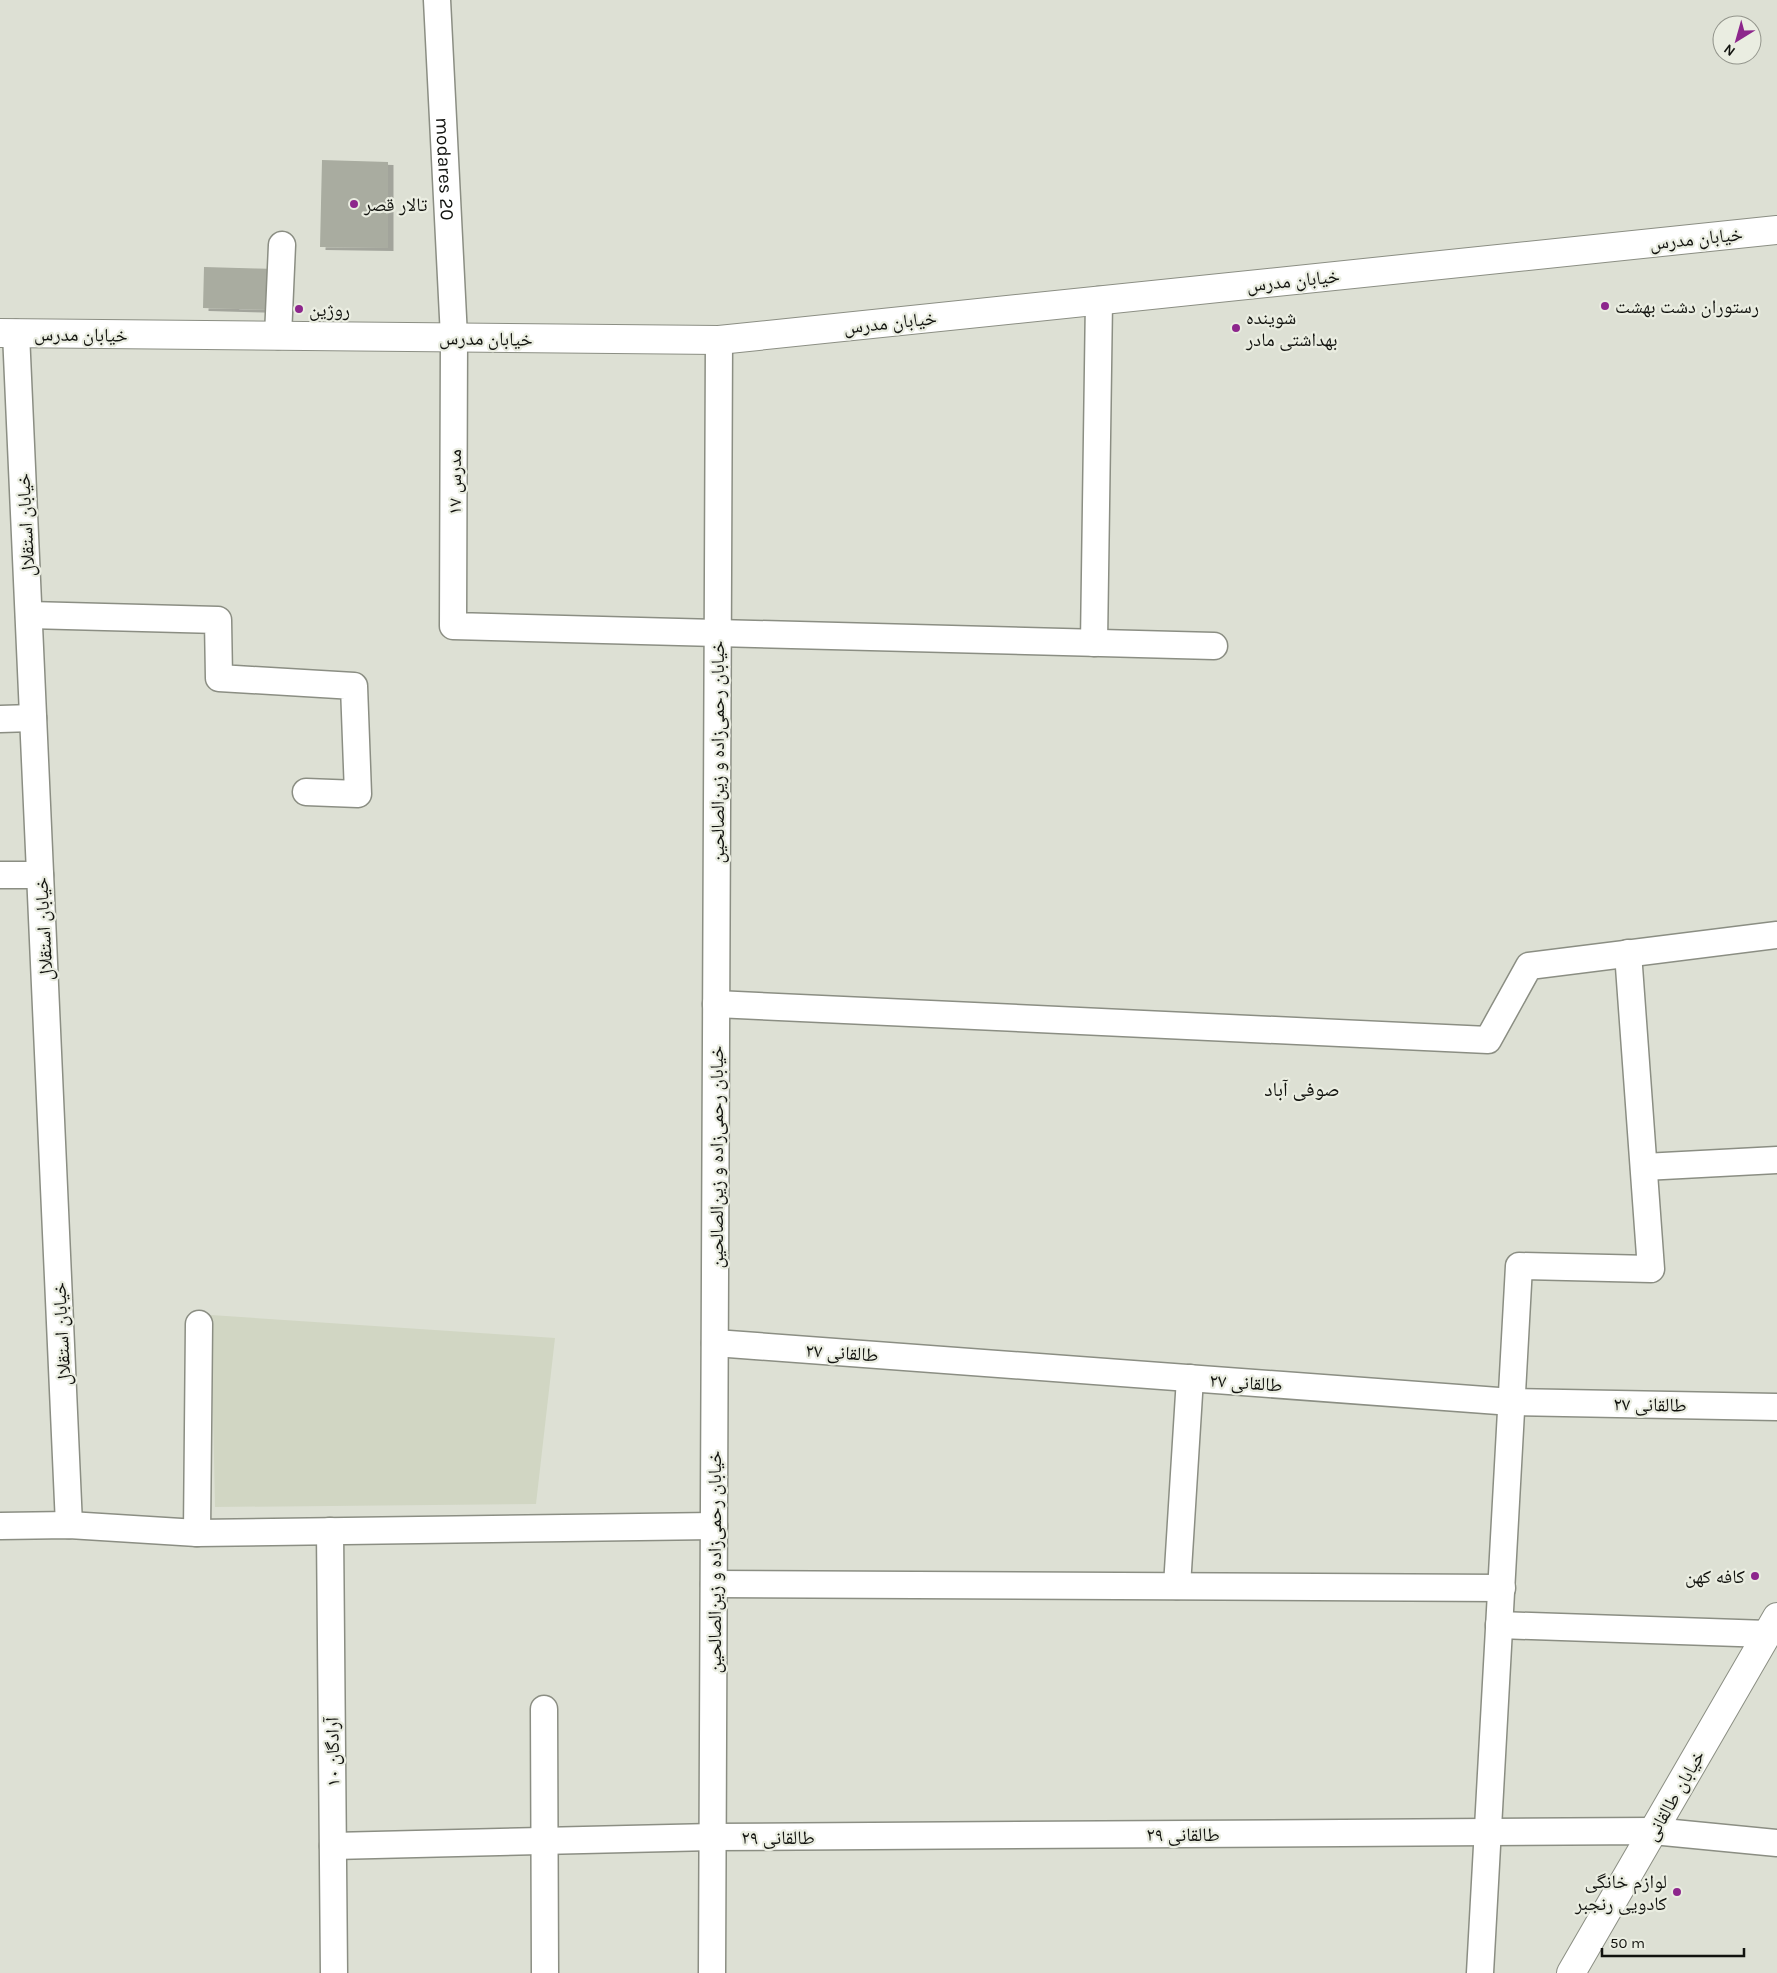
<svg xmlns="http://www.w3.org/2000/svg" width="1777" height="1973" font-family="Karla,'Noto Naskh Arabic',sans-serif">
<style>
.built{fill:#d1d6c3}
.building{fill:#a9aca0;filter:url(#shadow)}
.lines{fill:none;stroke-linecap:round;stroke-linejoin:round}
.minor-casing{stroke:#8b8e83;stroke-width:29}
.major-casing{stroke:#8b8e83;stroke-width:30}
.minor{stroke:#fff;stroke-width:26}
.major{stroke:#fff;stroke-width:28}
.poi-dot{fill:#8d268c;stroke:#eaede1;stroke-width:2}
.labels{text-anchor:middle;stroke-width:4.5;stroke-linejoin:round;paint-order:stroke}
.street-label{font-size:19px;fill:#12130f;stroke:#eaede1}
.poi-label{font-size:19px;fill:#12130f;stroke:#eaede1;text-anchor:start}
.neighbourhood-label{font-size:20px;fill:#12130f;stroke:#eaede1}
</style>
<defs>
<filter id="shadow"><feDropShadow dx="5.5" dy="3" stdDeviation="0" flood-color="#0004"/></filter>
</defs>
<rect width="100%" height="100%" fill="#dde0d4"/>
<path class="built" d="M211,1315L555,1338L536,1504L215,1507Z"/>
<path class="building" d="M322,160L388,162V248L320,247Z
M204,267L278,269L277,310L203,308Z"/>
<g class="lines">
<defs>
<g id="minor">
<path id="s1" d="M437,0L454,337L453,626L1214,646"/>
<path d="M16,333L69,1525"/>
<path d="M278,336L282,245"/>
<path d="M29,615L218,620L219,678L354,686L358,794L306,792"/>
<path d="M1094,643L1099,300"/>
<path d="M0,719L33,718"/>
<path d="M0,875H40"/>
<path d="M716,1004L1488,1040L1529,966L1777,935"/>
<path d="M1644,1167L1777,1160"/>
<path d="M715,1343L1512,1402L1777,1407"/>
<path d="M0,1526L69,1525L197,1533L714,1526"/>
<path d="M330,1531L334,1973"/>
<path d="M197,1533L199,1324"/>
<path d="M714,1584L1502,1588"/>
<path d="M1177,1586L1190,1378"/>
<path d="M1499,1625L1768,1634"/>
<path d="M544,1709L545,1973"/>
<path d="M333,1846L713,1837L1653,1831L1777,1843"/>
<path d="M712,1973L719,340"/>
<path d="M1480,1973L1519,1266L1651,1269L1628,953"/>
</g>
<path id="major" d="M0,333L719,340L1777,230
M1571,1973L1777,1617"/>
</defs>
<use href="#minor" class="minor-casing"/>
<use href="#major" class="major-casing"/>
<use href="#minor" class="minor"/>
<use href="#major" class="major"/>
</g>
<g class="poi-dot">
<circle cx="354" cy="204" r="5"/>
<circle cx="1605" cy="306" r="5"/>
<circle cx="299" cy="309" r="5"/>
<circle cx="1236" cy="328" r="5"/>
<circle cx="1755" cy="1576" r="5"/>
<circle cx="1677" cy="1892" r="5"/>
</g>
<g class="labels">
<g class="street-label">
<text dy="7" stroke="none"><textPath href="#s1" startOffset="169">modares 20</textPath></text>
<text transform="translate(1696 238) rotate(-6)" y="7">خیابان مدرس</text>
<text transform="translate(1293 280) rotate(-6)" y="7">خیابان مدرس</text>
<text transform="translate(890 322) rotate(-6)" y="7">خیابان مدرس</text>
<text transform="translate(81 334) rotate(1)" y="7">خیابان مدرس</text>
<text transform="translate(486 338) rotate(1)" y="7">خیابان مدرس</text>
<text transform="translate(454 482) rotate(-90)" y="7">مدرس ۱۷</text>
<text transform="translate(25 525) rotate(-93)" y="7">خیابان استقلال</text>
<text transform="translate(717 752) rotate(-90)" y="7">خیابان رحمی‌زاده و زین‌الصالحین</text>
<text transform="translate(43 929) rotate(-93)" y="7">خیابان استقلال</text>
<text transform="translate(716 1157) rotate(-90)" y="7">خیابان رحمی‌زاده و زین‌الصالحین</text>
<text transform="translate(61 1334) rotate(-93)" y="7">خیابان استقلال</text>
<text transform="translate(842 1352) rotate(4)" y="7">طالقانی ۲۷</text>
<text transform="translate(1246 1382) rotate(4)" y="7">طالقانی ۲۷</text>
<text transform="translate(1650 1404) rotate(1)" y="7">طالقانی ۲۷</text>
<text transform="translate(714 1562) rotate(-90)" y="7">خیابان رحمی‌زاده و زین‌الصالحین</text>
<text transform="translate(332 1752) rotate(-91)" y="7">آرادگان ۱۰</text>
<text transform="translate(1674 1795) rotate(-60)" y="7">خیابان طالقانی</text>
<text x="1183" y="1841">طالقانی ۲۹</text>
<text x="778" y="1844">طالقانی ۲۹</text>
</g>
<g class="poi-label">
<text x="364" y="211">تالار قصر</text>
<text x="1615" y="313">رستوران دشت بهشت</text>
<text x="309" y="316">روژین</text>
<text x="1246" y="324">شوینده<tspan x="1246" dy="22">بهداشتی مادر</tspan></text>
<text x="1745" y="1583" text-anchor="end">کافه کهن</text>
<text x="1667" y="1888" text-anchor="end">لوازم خانگی<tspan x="1667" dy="22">کادویی رنجبر</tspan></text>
</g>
<g class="neighbourhood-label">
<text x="1302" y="1096">صوفی آباد</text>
</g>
</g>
<g transform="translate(1737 40) rotate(217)"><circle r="24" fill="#eaede1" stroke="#94968d"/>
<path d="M0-4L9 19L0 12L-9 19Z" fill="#8d268c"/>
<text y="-8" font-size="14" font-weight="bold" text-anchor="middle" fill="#12130f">N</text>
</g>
<path d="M1602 1948v8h142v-8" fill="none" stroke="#12130f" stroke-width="2.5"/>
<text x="1610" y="1948" font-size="15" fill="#12130f" stroke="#eaede1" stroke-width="4" paint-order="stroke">50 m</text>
</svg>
